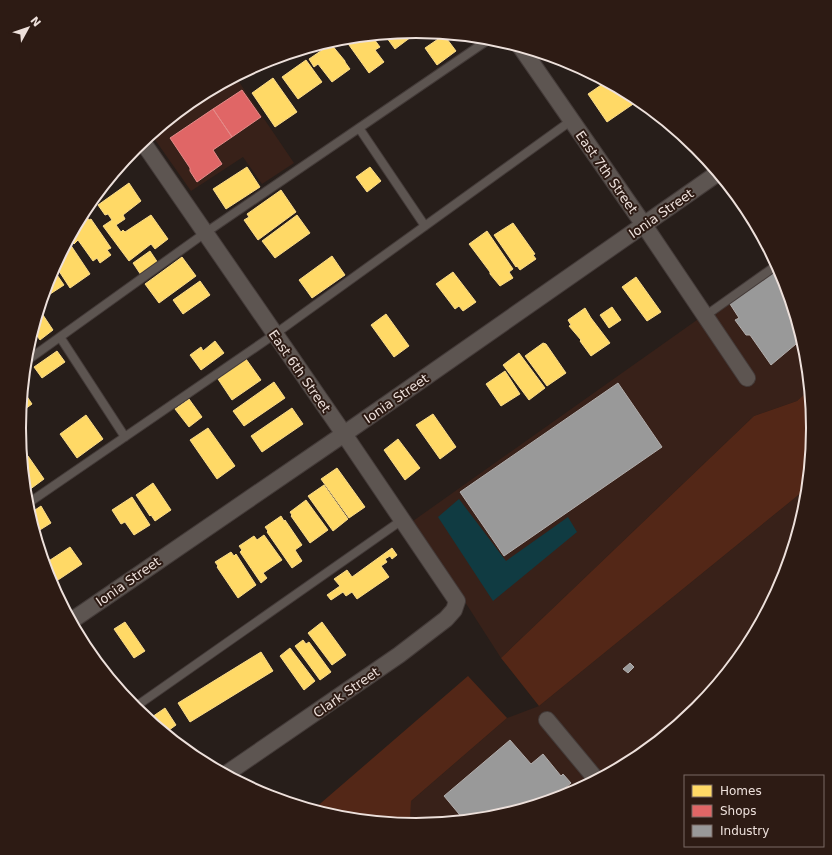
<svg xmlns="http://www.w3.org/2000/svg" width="832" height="855" font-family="'DejaVu Sans',sans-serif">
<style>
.built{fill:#382119}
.green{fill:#532717}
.water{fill:#103b42}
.homes{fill:#ffd966;stroke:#fadb89}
.shops{fill:#e06666;stroke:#e48b89}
.industry{fill:#999;stroke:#b2aead}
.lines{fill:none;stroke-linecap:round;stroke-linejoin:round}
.service-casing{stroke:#443b39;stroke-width:10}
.minor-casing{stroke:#443b39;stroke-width:18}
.service{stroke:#5d5551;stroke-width:8}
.minor{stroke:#5d5551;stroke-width:16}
.labels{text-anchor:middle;stroke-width:4;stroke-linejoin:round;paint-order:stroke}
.street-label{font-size:13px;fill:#ede0db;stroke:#2d1b14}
.rim{fill:none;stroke:#ede0db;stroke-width:2}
</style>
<rect width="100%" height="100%" fill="#271e1a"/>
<path class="built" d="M235,76L294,163L262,184L243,157L191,191L151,134L196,97Z
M776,264L783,276L805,350L809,390L797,401L754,416L501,658L413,521Z
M807,488L805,505L783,580L746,648L697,708L636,758L568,794L493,817L416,824H410L411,801L507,718L539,706Z"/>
<path class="green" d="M809,390L813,428L807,488L539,706L501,658L754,416L797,401Z
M468,676L507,718L411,801L410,824L338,817L314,809Z"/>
<path class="water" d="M459,499L506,561L568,517L577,532L493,601L438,517Z"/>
<path class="homes" d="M407,31L411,37L395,49L384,34Z
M371,35L380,47L375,50L384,62L369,73L344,38Z
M444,35L456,51L437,65L425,48Z
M331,44L345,61V62L350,69L332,82L318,64L314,67L309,59Z
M306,60L322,82L298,99L282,77Z
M273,78L297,112L275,127L252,93Z
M607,81L639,100L607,122L588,94Z
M247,167L260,187L226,209L213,189Z
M370,167L381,181L367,192L356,177Z
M129,183L141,201L123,215L125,219L116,225L121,232L123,230L125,232L151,215L168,239L155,249L151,244L129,261L103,226L112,220L108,214L105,215L98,205Z
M281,190L296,212L258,240L244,220L249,217L247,214Z
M297,215L310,233L275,258L262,241Z
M86,216L89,220L91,219L111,248L107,250L111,255L100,263L97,258L93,261L78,240L74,244L69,238L78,222Z
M513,223L535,254L533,255L536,259L520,270L517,266L516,267L494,235Z
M487,231L513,269L509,272L513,278L500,286L490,274V272L469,244Z
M68,241L90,274L70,288L55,265Z
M150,251L158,263L141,275L133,263Z
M332,256L345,275L312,298L299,280Z
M182,257L196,276L159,303L145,284Z
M53,269L64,285L44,298L43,297L49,275Z
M453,272L476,302L463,311L459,306L455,309L436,284Z
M636,277L661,312L647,321L622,287Z
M200,281L210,295L183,314L173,300Z
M612,307L621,320L609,328L600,315Z
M585,308L591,318L610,343L591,356L580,341L581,340L569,326L571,325L568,320Z
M39,309L53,330L40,340L33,330Z
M386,314L409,346L394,357L371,325Z
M215,341L224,353L201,370L190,355L201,347L203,351Z
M543,343L546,344L566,373L547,386L525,356Z
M57,351L65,362L42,378L34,367Z
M519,353L545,388L529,400L503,365Z
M246,359L261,380L232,400L218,379Z
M505,371L520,394L501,406L486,384Z
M274,382L285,398L244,426L233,411Z
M24,392L32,404L21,412L22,394Z
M189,399L202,417L189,427L175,409Z
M292,408L303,424L262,452L251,436Z
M433,414L456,447L440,459L416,425Z
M86,415L103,439L77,458L60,434Z
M208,428L235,466L217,479L190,440Z
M398,439L420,468L405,480L384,450Z
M28,456L44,479L25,493L22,461Z
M337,468L365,507L349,518L321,479Z
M153,483L171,510L155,521L151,515L150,516L136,495Z
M324,485L348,519L333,531L308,496Z
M132,497L150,525L134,535L125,522L121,524L112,510Z
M306,500L328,530L310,543L291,516L292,515L290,512Z
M41,506L51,523L35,533L29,514Z
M281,516L284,521L285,520L302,545L295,550L302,561L292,568L267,532L268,531L265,527Z
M264,535L282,560L263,573L267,578L261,583L240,552L242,550L239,546L254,536L257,540Z
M70,547L82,564L52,584L44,564Z
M392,548L397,555L392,559L390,556L385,559L387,562L381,566L389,577L357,599L352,592L346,596L343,592L331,600L327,595L340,586L334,579L347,570L352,577Z
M231,552L234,556L236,554L256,585L238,598L217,567L218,566L215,562Z
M125,622L145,651L134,658L114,629Z
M322,622L346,655L332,665L308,633Z
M303,640L306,644L309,642L331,672L320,680L295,646Z
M290,648L315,681L304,690L280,656Z
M261,652L273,671L190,722L178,703Z
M165,708L176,725L165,733L149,719Z"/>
<path class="shops" d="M242,90L261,117L232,137L213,109Z
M213,109L232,137L213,150L222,164L197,182L190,171V168L170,138Z"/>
<path class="industry" d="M779,269L783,276L802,339L771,365L750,335H746L735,320L739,318L730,304Z
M618,383L662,447L504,556L460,492Z
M630,663L634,667L628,673L623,669Z
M510,740L531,764L543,754L561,776L563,774L571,783L557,795L559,797L493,817L464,820L444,796Z"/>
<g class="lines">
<defs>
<path id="service" d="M359,128L425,226
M705,316L777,265
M60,337L125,437
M25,362L205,233L491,38
M27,504L275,334L572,120
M135,707L402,520"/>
<path id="minor" d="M520,46L644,225L747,378
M142,141L344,434L457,601L454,610L446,619L399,655L226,774
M71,621L344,434L718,173
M547,720L596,779"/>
</defs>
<use href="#service" class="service-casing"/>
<use href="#minor" class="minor-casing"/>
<use href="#service" class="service"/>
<use href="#minor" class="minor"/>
</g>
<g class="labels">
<g class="street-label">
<text transform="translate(607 172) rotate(55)" y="5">East 7th Street</text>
<text transform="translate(661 213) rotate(-35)" y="5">Ionia Street</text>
<text transform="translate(300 371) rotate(55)" y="5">East 6th Street</text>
<text transform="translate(396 398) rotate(-35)" y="5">Ionia Street</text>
<text transform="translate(128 581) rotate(-35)" y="5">Ionia Street</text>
<text transform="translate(346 692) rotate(-35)" y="5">Clark Street</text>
</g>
</g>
<path d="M0 0H832V855H0ZM26 428a390 390 0 1 1 780 0a390 390 0 1 1-780 0Z" fill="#2d1b14" fill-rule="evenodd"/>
<path class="rim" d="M26 428a390 390 0 1 1 780 0a390 390 0 1 1-780 0Z"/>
<rect x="684" y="775" width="140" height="72" fill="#2d1b14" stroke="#7a6a64"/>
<rect x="692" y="785" width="20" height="12" fill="#ffd966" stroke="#7a6a64"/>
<text x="720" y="795" font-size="12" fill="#ede0db">Homes</text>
<rect x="692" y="805" width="20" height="12" fill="#e06666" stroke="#7a6a64"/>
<text x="720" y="815" font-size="12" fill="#ede0db">Shops</text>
<rect x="692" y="825" width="20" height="12" fill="#999999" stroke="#7a6a64"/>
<text x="720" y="835" font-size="12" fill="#ede0db">Industry</text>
<g transform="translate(28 28) rotate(50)" stroke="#2d1b14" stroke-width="3" paint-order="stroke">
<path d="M0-3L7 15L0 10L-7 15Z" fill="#ede0db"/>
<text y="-6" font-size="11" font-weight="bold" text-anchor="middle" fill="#ede0db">N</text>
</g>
</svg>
